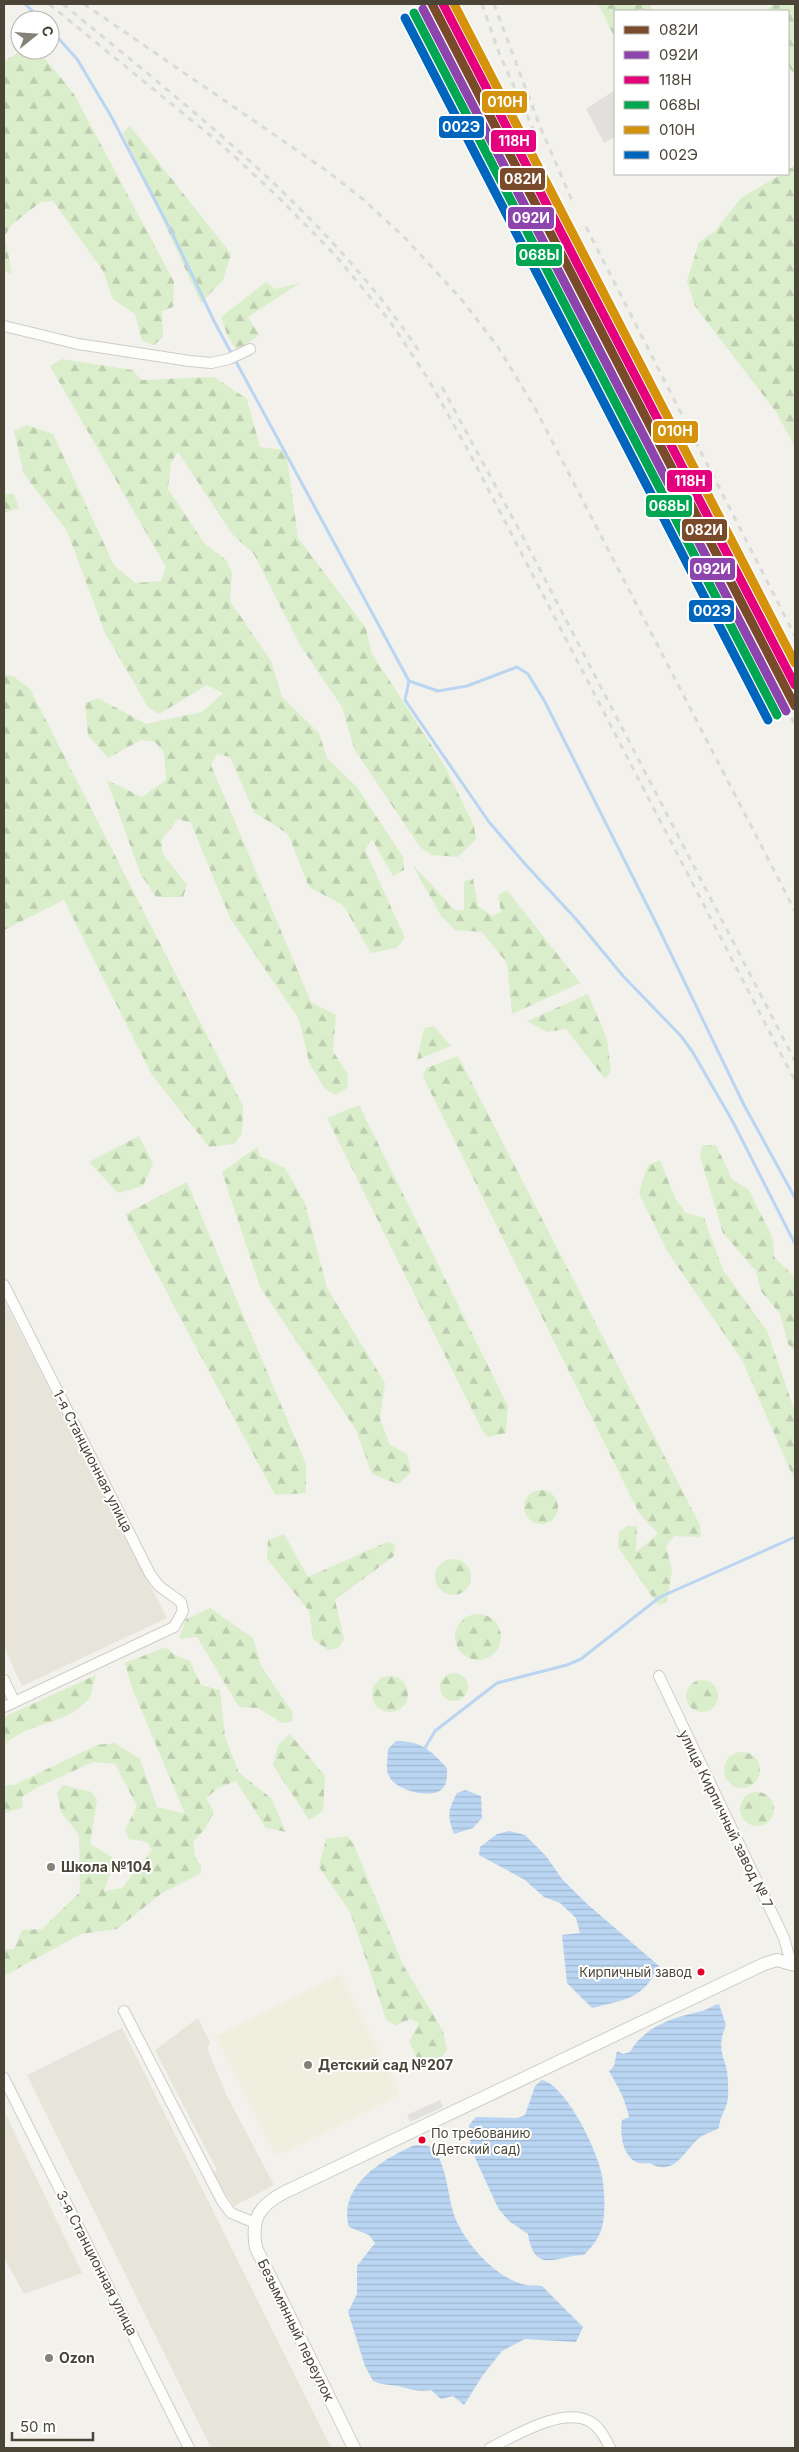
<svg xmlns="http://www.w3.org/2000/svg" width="799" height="2452" font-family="Inter,sans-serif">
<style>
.residential{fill:#e7e4d9}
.education{fill:#f0eede}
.forest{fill:url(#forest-firs)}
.parking{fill:#e2e0dc}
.water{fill:url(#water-rules)}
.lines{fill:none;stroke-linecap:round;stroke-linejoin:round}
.stream{stroke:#bad5f2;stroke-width:3}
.minor-casing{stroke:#ceccc6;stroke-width:12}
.tertiary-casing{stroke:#ceccc6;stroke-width:14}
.minor{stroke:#fdfdfc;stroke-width:10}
.tertiary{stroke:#fdfdfc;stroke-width:12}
.rail{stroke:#dadad9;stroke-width:3;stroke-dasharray:6 6;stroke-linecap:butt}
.rail-1-casing{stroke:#fff;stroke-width:12}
.rail-2-casing{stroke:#fff;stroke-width:12}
.rail-3-casing{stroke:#fff;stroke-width:12}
.rail-4-casing{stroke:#fff;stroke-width:12}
.rail-5-casing{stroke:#fff;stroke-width:12}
.rail-6-casing{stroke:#fff;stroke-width:12}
.rail-1{stroke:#7a4b2a;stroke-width:9}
.rail-2{stroke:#8e44ad;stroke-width:9}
.rail-3{stroke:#e5007d;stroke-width:9}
.rail-4{stroke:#00a651;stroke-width:9}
.rail-5{stroke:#d4930b;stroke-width:9}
.rail-6{stroke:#0065bd;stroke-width:9}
.poi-dot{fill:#858176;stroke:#fff;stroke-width:2}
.bus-dot{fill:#e4002b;stroke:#fff;stroke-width:2}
.labels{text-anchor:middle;stroke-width:4;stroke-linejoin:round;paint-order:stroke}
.bus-label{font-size:13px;fill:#4a4537;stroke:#fff;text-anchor:end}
.street-label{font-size:14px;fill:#4a4537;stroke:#fff}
.poi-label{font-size:14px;font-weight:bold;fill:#4a4537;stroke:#fff;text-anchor:start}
.line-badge{stroke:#fff;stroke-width:2}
.badge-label{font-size:14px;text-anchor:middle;font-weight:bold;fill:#fff}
</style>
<defs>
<pattern id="forest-firs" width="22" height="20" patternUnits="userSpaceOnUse" patternTransform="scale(1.25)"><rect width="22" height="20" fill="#dbeecb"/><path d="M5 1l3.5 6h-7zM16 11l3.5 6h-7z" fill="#bdcdaf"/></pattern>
<pattern id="water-rules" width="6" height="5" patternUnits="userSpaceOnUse" patternTransform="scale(1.25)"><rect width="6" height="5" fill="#bad5f2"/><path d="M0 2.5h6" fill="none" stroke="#a1b8d0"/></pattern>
</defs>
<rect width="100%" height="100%" fill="#f2f1ec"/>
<path class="residential" d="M4,1301L167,1618L22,1686L4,1647Z
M198,2018L210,2043L207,2048L227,2096L274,2185L234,2206L212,2174L217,2170L155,2050Z
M122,2028L331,2448H211L27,2075Z
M4,2111L82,2273L24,2294L4,2258Z"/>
<path class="education" d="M340,1974L400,2094L276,2156L216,2036Z"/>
<path class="forest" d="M598,4H651V11H615V38Z
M773,4H791L795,6V76L788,65V11H766Z
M23,50H38L74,94L174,282L173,307L162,311L163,337L154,345L142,341L135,314L113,299L103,271L53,201L41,202L11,225L5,236L12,275L4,270V61Z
M130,126L231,254L223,280L201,303L123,133Z
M795,165V447L776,412L695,306L687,281L699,242L714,232L741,198L782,174H788V170Z
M266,282L275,289L300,283L248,317L259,335L237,350L228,337L221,317Z
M62,359L132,370L142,380L214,377L247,399L260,447L286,450L298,538L366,628L371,652L445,766L474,826L476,839L458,857L431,855L420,847L354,749L342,707L300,645L254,554L232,534L178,452L171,463L168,489L204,543L226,560L232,572L230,601L271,661L282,697L319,733L327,758L357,787L403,857L404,870L393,876L372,839L365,850L405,938L396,948L371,953L343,905L309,887L288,834L254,812L230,757L217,754L211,765L311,1002L336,1015L333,1051L348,1075L347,1088L336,1095L324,1088L309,1062L299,1019L230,918L191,823L178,819L162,839V853L187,885L183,897H156L140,873L107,780L142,797L166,780L164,752L155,742L141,740L108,758L88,735L85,703L98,698L146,724L202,712L223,693L207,685L159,714L148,707L105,633L67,531L24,474L14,431L27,425L53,434L114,565L135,583L161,581L166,567L50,366Z
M4,494H14L19,508L4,513Z
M4,675L13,676L30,689L243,1106L242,1134L234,1144L209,1147L152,1075L64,900L4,930Z
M412,864L455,910H464V881L473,879L478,906L492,916L501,912L498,895L507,890L580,983L512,1014L507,963L482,932L455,930L441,916Z
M588,994L607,1039L611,1071L605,1079L566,1029L547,1032L527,1021Z
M434,1026L451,1046L417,1060L424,1028Z
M458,1056L700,1525L701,1537L674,1536L666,1546L672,1570L667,1602L658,1605L618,1547L619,1532L627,1526H637L636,1552L658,1534L639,1513L423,1077L426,1068Z
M359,1105L508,1406L506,1433L488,1437L482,1430L327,1118Z
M139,1136L153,1163L143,1186L118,1193L89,1162Z
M716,1145L732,1179L749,1190L773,1239L774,1257L795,1277V1352L788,1344L780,1314L761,1291L756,1271L723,1233L700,1156L702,1146Z
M257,1147L260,1156L285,1168L305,1203L327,1288L385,1383L380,1419L390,1445L407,1454L411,1472L398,1484L372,1474L356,1430L260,1287L222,1172Z
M660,1160L675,1198L686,1213L704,1218L723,1270L767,1331L795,1412V1481L742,1360L667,1251L639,1193L648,1165Z
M187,1182L306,1464V1493L275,1495L125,1214Z
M524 1507a17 17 0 1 1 34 0a17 17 0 1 1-34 0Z
M284,1534L308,1577L387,1542L395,1544L394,1556L335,1600L344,1640L338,1648L328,1650L313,1639L309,1611L267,1559L268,1540Z
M435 1577a18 18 0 1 1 36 0a18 18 0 1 1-36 0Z
M210,1608L253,1638L261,1666L293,1713L291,1722L282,1723L258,1708L239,1707L197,1637L179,1639L186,1619Z
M455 1637a23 23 0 1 1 46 0a23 23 0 1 1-46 0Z
M166,1647L173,1654L190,1661L201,1685L220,1690L225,1737L239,1773L271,1798L286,1832L266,1828L236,1781L218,1788L206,1798L214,1812L204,1830L193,1841L195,1857L201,1866V1873L162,1893L117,1929L81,1934L4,1976V1950L14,1949L22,1930L42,1929L80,1892L79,1835L61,1812L57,1793L63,1785L92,1792L97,1800L90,1844L112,1857L113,1866L104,1891L122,1888L152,1850L147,1842L129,1839L125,1830L137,1806L115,1764L93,1762L38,1787L22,1797L23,1808L4,1813V1785H14L97,1745L115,1743L140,1759L157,1807L185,1814L132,1688L125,1663Z
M440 1687a14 14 0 1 1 28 0a14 14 0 1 1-28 0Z
M96,1675C93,1683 92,1696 87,1701C64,1726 25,1722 4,1746V1717Z
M372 1694a18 18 0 1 1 36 0a18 18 0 1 1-36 0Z
M686 1696a16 16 0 1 1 32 0a16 16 0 1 1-32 0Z
M290,1734L325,1776L323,1811L309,1820L273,1765L278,1745Z
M724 1770a18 18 0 1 1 36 0a18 18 0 1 1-36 0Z
M740 1809a17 17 0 1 1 34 0a17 17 0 1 1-34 0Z
M347,1836L354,1845L403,1965L443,2031L447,2050L436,2063L419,2062L409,2042L419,2023L410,2019L395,2026L386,2019L350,1912L319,1867L326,1839Z"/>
<path class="parking" d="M615,90V137L604,143L586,109Z
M440,2100L443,2107L410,2122L407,2115Z"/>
<path class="water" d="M396,1741C422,1741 430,1750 447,1768C447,1776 448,1784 441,1790C429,1799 395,1790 389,1776C385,1768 388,1758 388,1749Z
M465,1790L481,1796L482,1818L473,1828L454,1834C447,1816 448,1810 457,1793Z
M509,1831L525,1835L546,1856L562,1879L586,1903L659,1966C642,2000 626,1999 592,2008L567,1983L562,1935L580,1933L576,1918L560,1903L544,1897L525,1880L479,1855L480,1847L497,1834Z
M719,2004L726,2025C714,2054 728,2057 728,2082C728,2089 729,2100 726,2106C723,2115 720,2117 719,2128C712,2132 703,2134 698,2139C683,2152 675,2177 649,2163C625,2168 619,2138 622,2120L629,2117C625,2098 618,2087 609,2071L614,2066L617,2051L623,2054L630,2052C644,2026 675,2017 702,2011C709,2009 712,2005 719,2004Z
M542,2080C566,2085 599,2153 602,2176C604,2188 605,2203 604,2215C603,2232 596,2243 584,2255C557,2255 535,2276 528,2234L509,2221L498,2208L471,2149L469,2125L476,2117L517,2118L525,2115L535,2086Z
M415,2145C422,2145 428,2144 433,2149C445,2161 448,2192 452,2208C459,2237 493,2276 522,2284C528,2286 536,2285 542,2286L583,2327L576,2342L525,2339L502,2351L483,2375L464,2405L453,2396L441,2399L431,2390C420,2392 413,2390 402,2387C392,2384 384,2386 373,2381L365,2366L348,2312L357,2294V2266L375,2243L369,2235L349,2227C337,2186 384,2158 415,2145Z"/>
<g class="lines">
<path class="stream" d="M25,4L42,20
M50,29L77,59L111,116L174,237L215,323L409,681L405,700L489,822L526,865L576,919L623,976L681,1036L692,1051L733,1122L795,1244
M409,681L438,691L467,686L517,667L528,674L545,702L659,929L744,1105L795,1198
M425,1748L435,1731L497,1683L567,1665L581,1659L660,1597L795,1537"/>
<defs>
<path id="minor" d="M4,326L78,344L190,361L211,363L229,359L250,349
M4,1285L150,1574L159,1586L181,1602L183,1611L174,1627L4,1707
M659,1676L784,1938L791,1963
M4,1680L14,1701
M124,2011L222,2201L231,2213L255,2223
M4,2078L189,2448
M490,2448C515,2436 561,2407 589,2421C600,2427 605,2438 610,2448"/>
<path id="tertiary" d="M354,2448L256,2248C251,2219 258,2207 283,2193L764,1964L777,1960L795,1965"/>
</defs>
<use href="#minor" class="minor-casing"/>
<use href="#tertiary" class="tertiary-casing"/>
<use href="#minor" class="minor"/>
<use href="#tertiary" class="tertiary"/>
<path class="rail" d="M49,4L223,146L275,194L335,255L389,320L427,377L469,452L795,1081
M63,4C191,110 325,211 419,351
M84,4L327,171L364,200L406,239L462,300L498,347L536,410L795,911
M421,4L795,725
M482,4L499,53L535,133
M494,4L539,124L574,205
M586,227L795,636
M442,387L523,537L795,1061"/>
<defs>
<path id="rail-1" d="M432,4L795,706"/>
<path id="rail-2" d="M423,9L786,711"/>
<path id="rail-3" d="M443,4L795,685"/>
<path id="rail-4" d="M414,13L777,715"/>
<path id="rail-5" d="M454,4L795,663"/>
<path id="rail-6" d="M405,18L768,720"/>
</defs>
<use href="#rail-1" class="rail-1-casing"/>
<use href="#rail-2" class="rail-2-casing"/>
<use href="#rail-3" class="rail-3-casing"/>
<use href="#rail-4" class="rail-4-casing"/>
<use href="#rail-5" class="rail-5-casing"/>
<use href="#rail-6" class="rail-6-casing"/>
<use href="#rail-1" class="rail-1"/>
<use href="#rail-2" class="rail-2"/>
<use href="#rail-3" class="rail-3"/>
<use href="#rail-4" class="rail-4"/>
<use href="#rail-5" class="rail-5"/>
<use href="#rail-6" class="rail-6"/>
</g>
<g class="poi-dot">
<circle cx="51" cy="1867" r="5"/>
<circle cx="308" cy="2065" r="5"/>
<circle cx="49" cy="2358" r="5"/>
</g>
<g class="bus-dot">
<circle cx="701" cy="1972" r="4.5"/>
<circle cx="422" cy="2140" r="4.5"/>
</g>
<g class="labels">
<g class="bus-label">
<text x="692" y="1977">Кирпичный завод</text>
<text x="431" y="2138" text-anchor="start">По требованию<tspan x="431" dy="16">(Детский сад)</tspan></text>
</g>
<g class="street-label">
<text transform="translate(93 1461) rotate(63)" y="5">1-я Станционная улица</text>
<text transform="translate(726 1819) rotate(64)" y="5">улица Кирпичный завод № 7</text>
<text transform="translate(97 2263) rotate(63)" y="5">3-я Станционная улица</text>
<text transform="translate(296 2330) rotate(64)" y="5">Безымянный переулок</text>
</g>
<g class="poi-label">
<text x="61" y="1872">Школа №104</text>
<text x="318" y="2070">Детский сад №207</text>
<text x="59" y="2363">Ozon</text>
</g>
</g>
<g class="line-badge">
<rect x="481" y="90" width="47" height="24" rx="5" fill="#d4930b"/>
<rect x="438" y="115" width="47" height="24" rx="5" fill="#0065bd"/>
<rect x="490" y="129" width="47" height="24" rx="5" fill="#e5007d"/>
<rect x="499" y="167" width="47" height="24" rx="5" fill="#7a4b2a"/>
<rect x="507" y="206" width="48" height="24" rx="5" fill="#8e44ad"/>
<rect x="515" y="243" width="48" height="24" rx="5" fill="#00a651"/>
<rect x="652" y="420" width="47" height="24" rx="5" fill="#d4930b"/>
<rect x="666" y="469" width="47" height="24" rx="5" fill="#e5007d"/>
<rect x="645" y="494" width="48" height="24" rx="5" fill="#00a651"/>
<rect x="681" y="518" width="47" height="24" rx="5" fill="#7a4b2a"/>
<rect x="689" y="557" width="47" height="24" rx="5" fill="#8e44ad"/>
<rect x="688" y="599" width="47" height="24" rx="5" fill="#0065bd"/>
</g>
<g class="badge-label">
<text x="505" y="107">010Н</text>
<text x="461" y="132">002Э</text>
<text x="514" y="146">118Н</text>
<text x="523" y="184">082И</text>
<text x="531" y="223">092И</text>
<text x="539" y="260">068Ы</text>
<text x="675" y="436">010Н</text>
<text x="690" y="486">118Н</text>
<text x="669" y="511">068Ы</text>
<text x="704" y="535">082И</text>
<text x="712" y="574">092И</text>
<text x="712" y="616">002Э</text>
</g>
<rect width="799" height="2452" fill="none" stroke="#4a4537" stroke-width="10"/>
<rect x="614" y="10" width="175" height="165" fill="#ffffff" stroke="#b7b5af"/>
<rect x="624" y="26" width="25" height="8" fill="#7a4b2a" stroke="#b7b5af"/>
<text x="659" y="35" font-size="15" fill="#4a4537">082И</text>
<rect x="624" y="51" width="25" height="8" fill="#8e44ad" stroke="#b7b5af"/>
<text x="659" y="60" font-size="15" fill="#4a4537">092И</text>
<rect x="624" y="76" width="25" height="8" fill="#e5007d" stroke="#b7b5af"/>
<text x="659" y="85" font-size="15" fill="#4a4537">118Н</text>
<rect x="624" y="101" width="25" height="8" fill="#00a651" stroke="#b7b5af"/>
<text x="659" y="110" font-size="15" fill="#4a4537">068Ы</text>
<rect x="624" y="126" width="25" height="8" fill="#d4930b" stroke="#b7b5af"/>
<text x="659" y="135" font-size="15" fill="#4a4537">010Н</text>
<rect x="624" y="151" width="25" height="8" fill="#0065bd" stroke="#b7b5af"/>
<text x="659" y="160" font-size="15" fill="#4a4537">002Э</text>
<g transform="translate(35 35) rotate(73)"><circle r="24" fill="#ffffff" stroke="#b7b5af"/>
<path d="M0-4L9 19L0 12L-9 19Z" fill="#858176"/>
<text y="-8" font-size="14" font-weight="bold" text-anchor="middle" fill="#4a4537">С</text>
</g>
<path d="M12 2432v8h81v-8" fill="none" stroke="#4a4537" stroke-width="2.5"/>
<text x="20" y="2432" font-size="15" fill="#4a4537" stroke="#ffffff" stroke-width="4" paint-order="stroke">50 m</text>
</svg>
